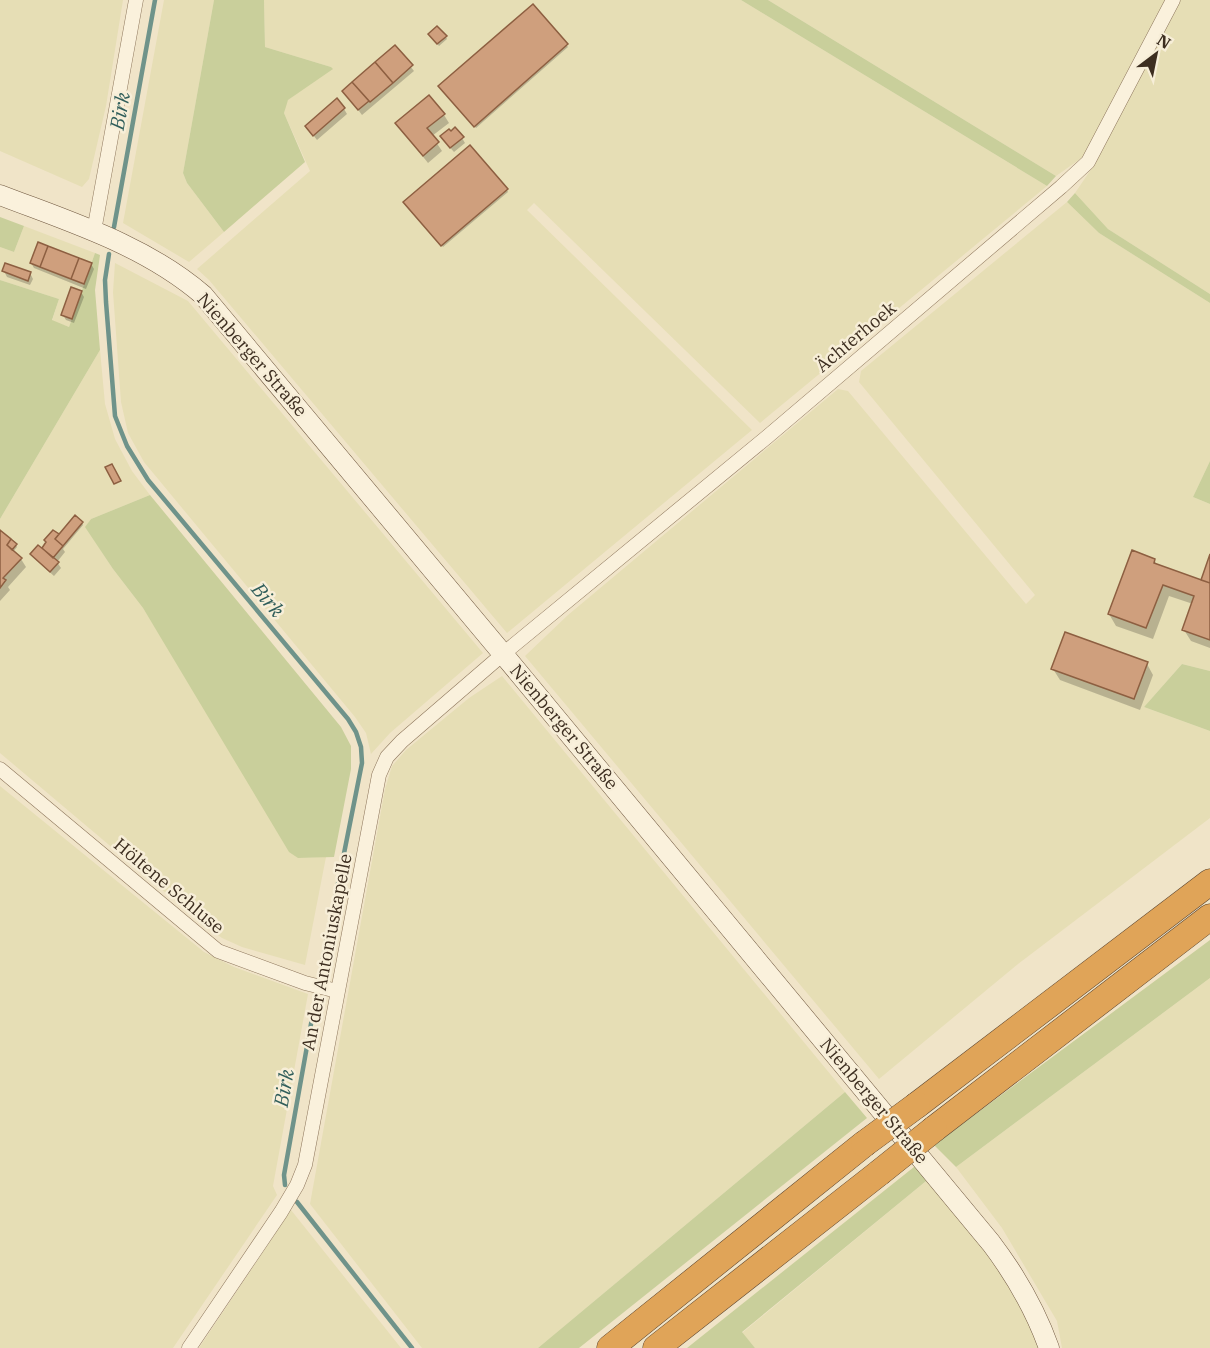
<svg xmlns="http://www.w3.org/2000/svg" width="1210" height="1348" font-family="'IBM Plex Serif',serif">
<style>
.farmland{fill:#e6deb5}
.green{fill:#c9cf9b}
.shadow{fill:#0003}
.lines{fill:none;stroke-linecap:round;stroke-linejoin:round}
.stream{stroke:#6f938a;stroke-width:4.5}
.building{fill:#cf9f7d;stroke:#8d5f41;stroke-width:1.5}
.street-casing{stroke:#8d765c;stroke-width:15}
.secondary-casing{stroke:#6f573f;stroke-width:21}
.highway-casing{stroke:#5b4430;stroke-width:27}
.street{stroke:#faf1dc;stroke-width:14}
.secondary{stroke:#faf1dc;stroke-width:20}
.highway{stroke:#e0a458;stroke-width:26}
.highway-bridge-casing{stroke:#5b4430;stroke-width:27;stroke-linecap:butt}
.highway-bridge{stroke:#e0a458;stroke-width:26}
.labels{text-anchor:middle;stroke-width:5;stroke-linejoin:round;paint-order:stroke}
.street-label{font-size:18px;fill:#3d2e20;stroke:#f7eed8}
.water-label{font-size:20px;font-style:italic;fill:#2f5d5a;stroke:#f7eed8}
</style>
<rect width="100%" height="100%" fill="#f0e4c8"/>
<path class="farmland" d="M0,0H123L106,106L89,179L82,187L0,151Z
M164,0H214L183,173L187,183L224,232L189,262L123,223Z
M264,0H741L1047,186L760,423L534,203L527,210L752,430L507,633L209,280L197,269L310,171L284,113L285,105L288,100L331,67L265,47Z
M768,0H1165L1083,157L1056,176Z
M1180,0H1210V294L1108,229L1075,193L1094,165Z
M1067,202L1099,233L1210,303V461L1193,497L1210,504V671L1182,664L1144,707L1210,731V818L1018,964L879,1079L525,656L568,615L838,389L848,391L1026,604L1035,595L859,382L861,371Z
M24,226L95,253L69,327L52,321L59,299L0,280V247L14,252Z
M115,263L188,301L483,653L390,733L371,754L366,733L355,717L144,462L128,433L121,402L113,292Z
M100,350L105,404L115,439L132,471L150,495L91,519L86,527L113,569L143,608L298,858L326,857L305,965L242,947L222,938L204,925L0,753V519Z
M502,676L845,1092L538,1348H422L310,1204L385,789L392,766L406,750L469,698Z
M0,786L204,952L234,967L308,994L273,1186L277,1195L173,1348H0Z
M1210,978V1348H1062L1057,1321L1002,1228L956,1167Z
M931,1177L1012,1286L1039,1348H755L742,1333Z
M291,1210L401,1348H199Z"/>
<path class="green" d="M214,0H264L265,47L331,67L333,69L288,100L284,113L305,162L224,232L187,183L183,173Z
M741,0H768L1056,176L1047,186Z
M1075,193L1108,229L1210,294V303L1099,233L1067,202Z
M0,217L24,226L14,252L0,247Z
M95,253L100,255L95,290L100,350L0,519V280L59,299L52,320L69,327Z
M1210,461V504L1193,497Z
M150,495L341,727L351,746V769L334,857L298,858L289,852L143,608L113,569L85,527L91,519Z
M1182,664L1210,671V731L1144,707Z
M1210,940V978L956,1167L934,1145Z
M845,1092L867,1118L579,1348H538Z
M919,1163L931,1177L742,1332L755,1348H687Z"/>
<path class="shadow" d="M533,6L568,47L476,128L441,88Z
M431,37H446L447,39L439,46Z
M395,47L414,71L362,115L344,91Z
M344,109L347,114L317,140L307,127Z
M444,115L449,123L432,136L442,151L428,163L397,124Z
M462,138L465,143L454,152L445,142Z
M507,190L508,192L443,247L406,204Z
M31,263L91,264L94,269L86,289L34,268Z
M4,271L30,273L33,279L30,285L7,277Z
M81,292L84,297L74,323L66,320L63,315Z
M82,523L83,525L63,549L65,552L57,562L61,568L54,576L35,559L32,554L42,550L53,532L59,536Z
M0,532L16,545L17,547L13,552L21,559L26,567L8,587L10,590L0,601Z
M1210,558V648L1191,641L1184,630L1193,604L1169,596L1153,639L1116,626L1109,614L1154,560L1157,565L1202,581Z
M1147,664L1153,675L1140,710L1060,680L1053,669Z"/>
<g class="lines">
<path class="stream" d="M114,227L155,0
M109,254L105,280L106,302L115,416L127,446L148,480L348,719L356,732L361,747L362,763L320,974
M285,1185L284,1175L316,996
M297,1202L412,1348"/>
</g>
<path class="building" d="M533,4L568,44L474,127L438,86Z
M437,26L447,36L437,44L428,34Z
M395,45L413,65L393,83L375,62Z
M375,62L393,83L370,102L352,82Z
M352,82L369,101L358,110L342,91Z
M429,95L445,114L427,128L439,142L423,156L395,123Z
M337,98L345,108L313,136L305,126Z
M455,127L464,137L450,148L440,136L449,129L451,131Z
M470,145L508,189L441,246L403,202Z
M38,242L48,246L40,267L30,263Z
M48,246L79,258L71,279L40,267Z
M79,258L92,263L84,284L71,279Z
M5,263L31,272L28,281L2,271Z
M71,287L82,291L72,319L61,315Z
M112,464L121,481L114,484L105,467Z
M75,515L83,522L63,546L55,539Z
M0,530L11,539L7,545L22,558L3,578L6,580L0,588Z
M53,530L59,534L55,539L63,546L53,558L42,548L46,542L44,540Z
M11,539L17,544L12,550L7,545Z
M38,545L59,562L50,572L30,554Z
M1132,550L1155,559L1154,563L1210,583V640L1182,630L1194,596L1163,585L1146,628L1108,614Z
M1210,554V583L1201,580Z
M1065,632L1148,662L1134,699L1051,669Z"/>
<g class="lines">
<defs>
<path id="street" d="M94,231L136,0
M0,769L218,951L305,983L337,991
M189,1348L281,1212L297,1185L305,1165L379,775L387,757L402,741L503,654L767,437L1061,187L1088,162L1173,0"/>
<path id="secondary" d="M0,195C70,222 145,245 203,295L503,654L991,1243C1016,1276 1035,1309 1049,1348"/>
<path id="highway" d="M917,1105L1210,882
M934,1129L1210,917
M610,1348L864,1144
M656,1348L879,1173"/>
</defs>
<use href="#street" class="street-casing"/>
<use href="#secondary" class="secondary-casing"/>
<use href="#highway" class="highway-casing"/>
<use href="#street" class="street"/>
<use href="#secondary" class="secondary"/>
<use href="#highway" class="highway"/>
<defs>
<path id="highway-bridge" d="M864,1144L917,1105
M879,1173L934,1129"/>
</defs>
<use href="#highway-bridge" class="highway-bridge-casing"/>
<use href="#highway-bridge" class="highway-bridge"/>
</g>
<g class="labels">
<g class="street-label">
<text transform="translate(856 337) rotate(-40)" y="6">Ächterhoek</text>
<text transform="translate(252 355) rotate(49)" y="6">Nienberger Straße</text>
<text transform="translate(564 727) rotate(50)" y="6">Nienberger Straße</text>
<text transform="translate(169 886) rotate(40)" y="6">Höltene Schluse</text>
<text transform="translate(327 952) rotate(-79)" y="6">An der Antoniuskapelle</text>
<text transform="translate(874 1101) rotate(50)" y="6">Nienberger Straße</text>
</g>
<g class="water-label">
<text transform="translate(120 111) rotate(-80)" y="7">Birk</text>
<text transform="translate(268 600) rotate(50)" y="7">Birk</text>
<text transform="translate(284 1088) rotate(-80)" y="7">Birk</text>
</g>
</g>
<g transform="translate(1156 54) rotate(32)" stroke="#f7eed8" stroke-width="4.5" paint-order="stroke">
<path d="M0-4.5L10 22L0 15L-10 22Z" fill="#3d2e20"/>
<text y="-9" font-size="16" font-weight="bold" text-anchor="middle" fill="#3d2e20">N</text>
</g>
</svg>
